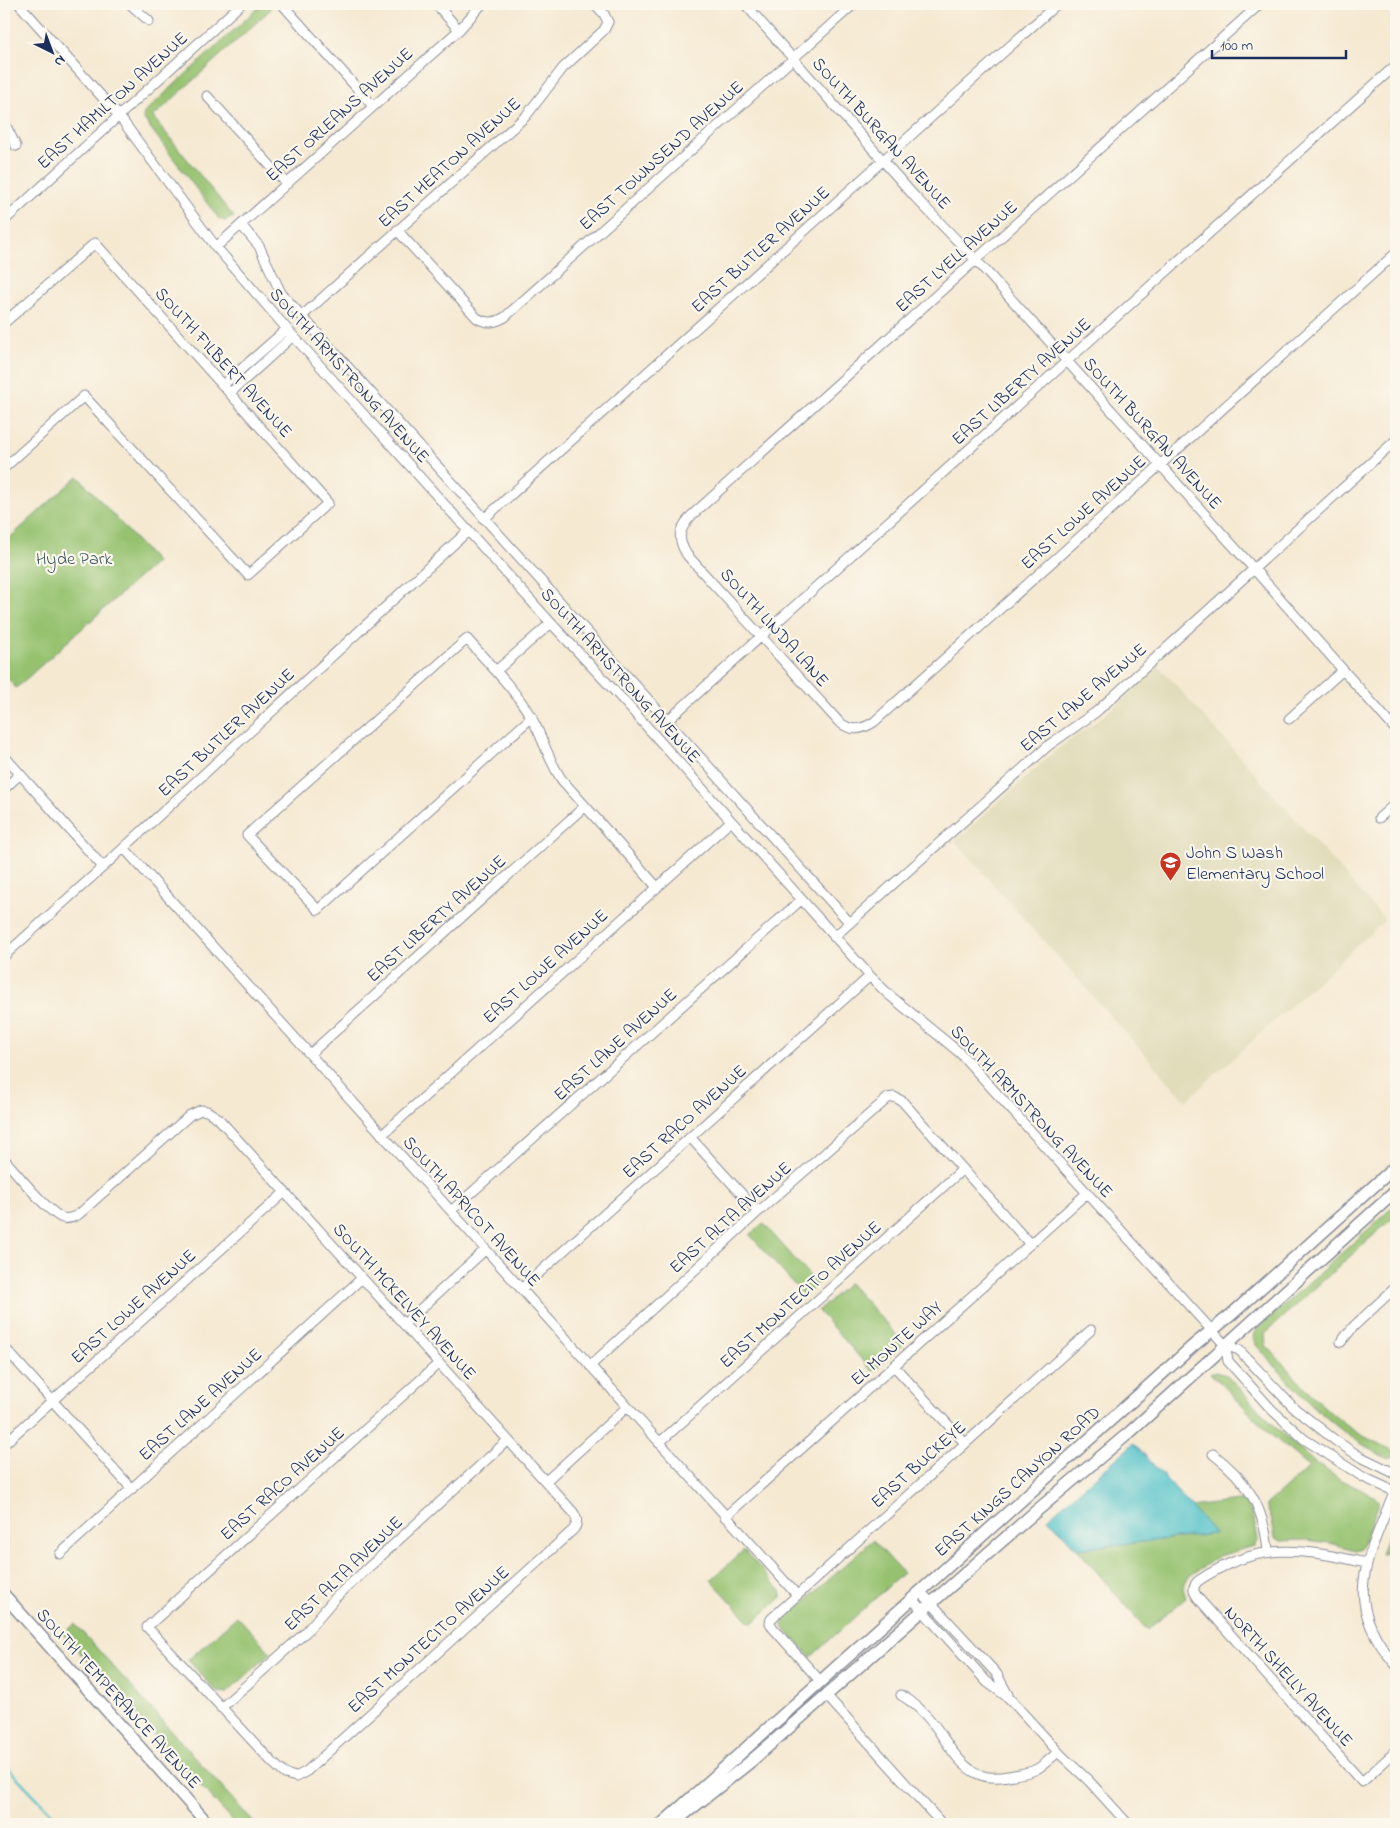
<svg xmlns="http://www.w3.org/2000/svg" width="1400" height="1828" font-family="'Indie Flower',sans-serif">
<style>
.built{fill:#e1dcba}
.green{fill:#96c270;stroke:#587867}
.water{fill:#54c2c9;stroke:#387894}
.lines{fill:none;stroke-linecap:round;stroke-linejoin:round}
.stream{stroke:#54c2c9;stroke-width:2.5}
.minor-casing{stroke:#888c98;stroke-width:11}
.major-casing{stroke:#888c98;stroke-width:14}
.minor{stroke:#fff;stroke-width:9}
.major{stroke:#fff;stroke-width:11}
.labels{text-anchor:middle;stroke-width:4.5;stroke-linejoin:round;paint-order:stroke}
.street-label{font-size:18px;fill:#1b2f5e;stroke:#fbf7ec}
.park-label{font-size:18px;fill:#405b63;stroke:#fbf7ec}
.poi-label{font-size:18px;fill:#1b2f5e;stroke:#fbf7ec;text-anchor:start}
</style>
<rect width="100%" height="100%" fill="#fbf7ec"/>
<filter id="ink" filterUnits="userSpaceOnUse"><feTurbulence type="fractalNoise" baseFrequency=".02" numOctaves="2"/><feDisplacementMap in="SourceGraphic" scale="10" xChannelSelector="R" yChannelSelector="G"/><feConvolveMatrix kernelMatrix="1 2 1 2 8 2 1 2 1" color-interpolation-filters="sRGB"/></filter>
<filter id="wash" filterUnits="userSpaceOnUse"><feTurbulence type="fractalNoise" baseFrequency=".0096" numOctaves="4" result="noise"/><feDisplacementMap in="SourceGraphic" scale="20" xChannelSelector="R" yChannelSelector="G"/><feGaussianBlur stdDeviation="1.12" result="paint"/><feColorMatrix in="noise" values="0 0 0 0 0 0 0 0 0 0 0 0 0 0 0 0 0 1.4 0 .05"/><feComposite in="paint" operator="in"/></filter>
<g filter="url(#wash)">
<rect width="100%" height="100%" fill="#f5e9d2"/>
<path class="built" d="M1159,666L1385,920L1186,1101L955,841L1054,752L1106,714Z"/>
<path class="green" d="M262,6H267L271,9L153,117L234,217L225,221L219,219L143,118L144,113L148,109L258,8Z
M78,476L156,562L16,688L4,674V543Z
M1396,1204V1215L1265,1333L1266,1345C1290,1371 1314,1400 1342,1422C1358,1435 1378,1443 1396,1452V1456L1388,1459C1331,1430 1298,1392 1256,1345L1254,1337L1256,1330Z
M763,1223L817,1284L804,1296L750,1235Z
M849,1283L904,1343L873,1372L818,1311Z
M1215,1372L1227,1375L1274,1426L1315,1463L1341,1480L1374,1496L1378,1500V1506L1361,1548L1355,1550L1330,1543L1306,1540L1281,1541L1275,1537L1272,1521L1266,1505L1309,1467L1269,1433L1221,1383L1210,1374Z
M1246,1500C1252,1513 1256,1526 1258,1540L1254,1546L1219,1556L1188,1577L1183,1588L1186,1598L1147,1630L1077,1549L1214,1534L1191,1507Z
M1396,1514V1551L1381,1553Z
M873,1540L903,1573L811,1657L783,1627L784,1620Z
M744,1550L781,1591V1598L752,1624L711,1580Z
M237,1616L271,1653L227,1693L217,1692L188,1660Z
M75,1624L255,1824H235L63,1634Z"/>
<path class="water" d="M1134,1443L1215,1534L1077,1549L1048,1518Z"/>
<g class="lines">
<path class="stream" d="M4,1764L62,1824"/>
</g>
</g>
<g filter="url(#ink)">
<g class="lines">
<defs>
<path id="minor" d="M19,4L119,116L216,247L287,329L551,623L623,700L870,976L888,994L960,1053L1225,1345L1239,1350L1293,1407L1336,1441L1359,1456L1396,1474
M130,4L149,21
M282,4L373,106
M436,4L459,30
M745,4L915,197L976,260L1254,569L1396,730
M1260,4L691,516C678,531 677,538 687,555L839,722C852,732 861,730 874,722L1396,253
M207,96L287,184
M4,122L16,146
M4,221L241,4
M241,225L259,246L281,293L850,923
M397,230L477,318C487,324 495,323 505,317L854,4
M216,247L459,30L482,4
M302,316L526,116L563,68L604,30L608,22L604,14L595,4
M4,323L95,243L328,503L248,575L84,396L4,468
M223,385L287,329
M230,393L293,336
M484,519L1057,4
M496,671L551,623
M532,717L318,910L247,835L467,639C489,664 514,688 531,717C543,737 548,760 562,780L657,887
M1289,719L1343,670
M667,721L1396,65
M4,756L103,867
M4,789L20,774
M1379,818L1396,803
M124,848L797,1595
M834,937L1049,745L1096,712L1396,440
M4,956L103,867L468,531
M310,1054L585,806
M382,1135L730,822
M690,1137L758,1212
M4,1159C15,1171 50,1215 63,1218C68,1220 73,1217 78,1215L190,1115L201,1110L207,1111L218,1118L573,1512C578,1519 578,1524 573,1530L307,1771L296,1777L285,1774L272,1762L147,1627L439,1363
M451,1211L801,900
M521,1289L870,976
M404,1324L485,1250
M1341,1342L1354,1326L1396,1287
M1225,1345L1228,1361L1271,1409L1304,1439L1363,1477L1396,1492
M4,1347L132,1489
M590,1366L758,1212L888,1098L894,1097L902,1101L1030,1244
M894,1366L965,1443
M659,1443L963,1169
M4,1444L285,1192
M1213,1454C1248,1481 1264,1507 1268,1551
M546,1481L627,1407
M1396,1486C1371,1556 1337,1598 1396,1665
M725,1517L1087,1193
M60,1554L362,1278
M1366,1563C1300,1548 1257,1541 1198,1581C1192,1587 1193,1591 1198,1598L1362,1782L1396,1751
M920,1591L996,1673L1008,1695
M912,1599L987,1682L1009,1698L1061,1755L1089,1781L1128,1824
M821,1682L773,1628L770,1623L771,1619L1091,1330
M826,1695L942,1824
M901,1695C915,1703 925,1713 935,1726C947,1742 958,1765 978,1774C987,1778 998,1778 1008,1776C1036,1772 1037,1771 1058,1752
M221,1708L306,1632L335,1598L508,1440"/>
<path id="major" d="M4,1595L208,1824
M677,1820L750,1762L1034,1513L1130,1432L1396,1191
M662,1824L1194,1345L1232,1314L1396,1166"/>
</defs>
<use href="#minor" class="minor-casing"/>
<use href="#major" class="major-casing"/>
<use href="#minor" class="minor"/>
<use href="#major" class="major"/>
</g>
</g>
<defs>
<symbol id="school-pin" viewBox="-11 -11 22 30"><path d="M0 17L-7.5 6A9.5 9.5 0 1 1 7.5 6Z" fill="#c8321e" stroke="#fbf7ec"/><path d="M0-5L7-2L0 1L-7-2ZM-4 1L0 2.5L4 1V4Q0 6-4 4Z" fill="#fff"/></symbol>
</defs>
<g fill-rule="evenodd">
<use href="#school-pin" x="1158" y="850" width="25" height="34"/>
</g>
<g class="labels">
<g class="street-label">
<text transform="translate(112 100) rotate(-42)" y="6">EAST HAMILTON AVENUE</text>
<text transform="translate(339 114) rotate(-42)" y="6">EAST ORLEANS AVENUE</text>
<text transform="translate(882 133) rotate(48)" y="6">SOUTH BURGAN AVENUE</text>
<text transform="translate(661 155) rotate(-42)" y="6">EAST TOWNSEND AVENUE</text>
<text transform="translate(449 162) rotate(-42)" y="6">EAST HEATON AVENUE</text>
<text transform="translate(760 249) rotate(-42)" y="6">EAST BUTLER AVENUE</text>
<text transform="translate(956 256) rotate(-42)" y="6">EAST LYELL AVENUE</text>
<text transform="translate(224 362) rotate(48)" y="6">SOUTH FILBERT AVENUE</text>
<text transform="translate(350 375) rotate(48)" y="6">SOUTH ARMSTRONG AVENUE</text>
<text transform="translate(1021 381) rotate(-42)" y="6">EAST LIBERTY AVENUE</text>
<text transform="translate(1153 433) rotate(48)" y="6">SOUTH BURGAN AVENUE</text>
<text transform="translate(1083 512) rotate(-42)" y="6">EAST LOWE AVENUE</text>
<text transform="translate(775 627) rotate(48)" y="6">SOUTH LINDA LANE</text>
<text transform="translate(621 675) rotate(48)" y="6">SOUTH ARMSTRONG AVENUE</text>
<text transform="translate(1083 697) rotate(-40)" y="6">EAST LANE AVENUE</text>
<text transform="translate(226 732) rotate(-43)" y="6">EAST BUTLER AVENUE</text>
<text transform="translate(436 918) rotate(-42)" y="6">EAST LIBERTY AVENUE</text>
<text transform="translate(545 966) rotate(-42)" y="6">EAST LOWE AVENUE</text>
<text transform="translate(615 1044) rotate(-42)" y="6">EAST LANE AVENUE</text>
<text transform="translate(1032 1111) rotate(47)" y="6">SOUTH ARMSTRONG AVENUE</text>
<text transform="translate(684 1121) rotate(-42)" y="6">EAST RACO AVENUE</text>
<text transform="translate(472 1211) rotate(48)" y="6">SOUTH APRICOT AVENUE</text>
<text transform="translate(730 1217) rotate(-42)" y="6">EAST ALTA AVENUE</text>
<text transform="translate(800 1294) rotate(-42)" y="6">EAST MONTECITO AVENUE</text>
<text transform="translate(405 1301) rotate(48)" y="6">SOUTH MCKELVEY AVENUE</text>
<text transform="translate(133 1306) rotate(-42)" y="6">EAST LOWE AVENUE</text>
<text transform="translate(896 1343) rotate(-42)" y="6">EL MONTE WAY</text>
<text transform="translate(200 1404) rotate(-42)" y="6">EAST LANE AVENUE</text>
<text transform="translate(918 1464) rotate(-42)" y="6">EAST BUCKEYE</text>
<text transform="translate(1017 1481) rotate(-42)" y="6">EAST KINGS CANYON ROAD</text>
<text transform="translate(282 1483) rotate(-42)" y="6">EAST RACO AVENUE</text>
<text transform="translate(343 1573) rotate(-44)" y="6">EAST ALTA AVENUE</text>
<text transform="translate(428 1639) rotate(-42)" y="6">EAST MONTECITO AVENUE</text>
<text transform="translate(1289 1676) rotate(48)" y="6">NORTH SHELLY AVENUE</text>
<text transform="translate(119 1698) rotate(48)" y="6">SOUTH TEMPERANCE AVENUE</text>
</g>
<g class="park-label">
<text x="74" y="564">Hyde Park</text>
</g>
<g class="poi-label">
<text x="1186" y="858">John S Wash<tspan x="1186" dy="21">Elementary School</tspan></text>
</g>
</g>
<rect width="1400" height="1828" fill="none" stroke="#fbf7ec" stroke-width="20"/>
<g transform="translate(52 52) rotate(138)" stroke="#fbf7ec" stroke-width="4" paint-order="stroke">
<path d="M0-4L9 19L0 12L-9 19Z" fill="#1b2f5e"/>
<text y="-8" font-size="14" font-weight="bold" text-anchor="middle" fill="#1b2f5e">N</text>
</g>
<path d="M1212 50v8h134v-8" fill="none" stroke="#1b2f5e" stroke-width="2.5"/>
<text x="1220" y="50" font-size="15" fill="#1b2f5e" stroke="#fbf7ec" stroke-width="4" paint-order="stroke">100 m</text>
</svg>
